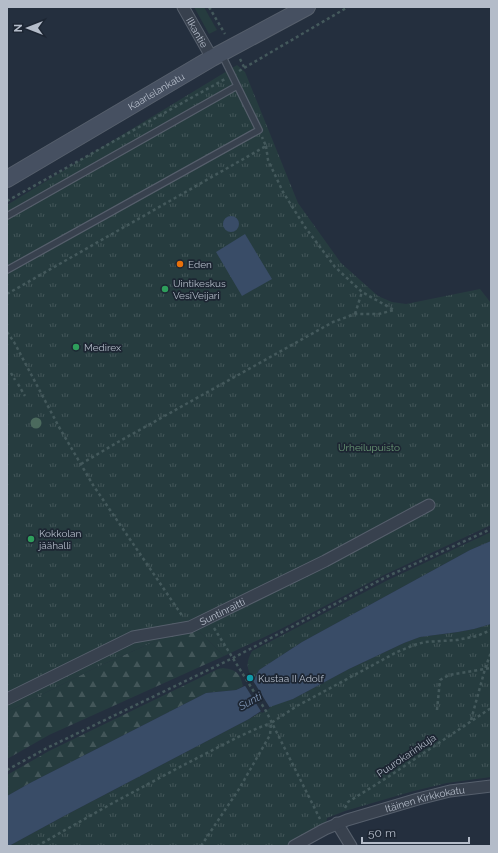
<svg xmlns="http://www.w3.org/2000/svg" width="498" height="853" font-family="Raleway,sans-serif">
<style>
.grass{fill:#263c3f}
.forest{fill:url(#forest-firs)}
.park{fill:url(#park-tufts)}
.water{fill:#394c67}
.pier{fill:#242f3e}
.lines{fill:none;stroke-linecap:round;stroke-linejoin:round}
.service-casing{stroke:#565f6c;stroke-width:8}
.minor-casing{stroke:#565f6c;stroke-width:13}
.secondary-casing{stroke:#565f6c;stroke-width:18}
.path{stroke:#44595c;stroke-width:2.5;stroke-dasharray:3 3;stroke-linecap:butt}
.service{stroke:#38414e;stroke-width:5.5}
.minor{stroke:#38414e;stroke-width:11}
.secondary{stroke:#465061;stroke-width:16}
.tree{fill:#4b6a5d}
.food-dot{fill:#e8710a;stroke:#1d2633;stroke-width:1.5}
.leisure-dot{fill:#2e9e5b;stroke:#1d2633;stroke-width:1.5}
.culture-dot{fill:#0f9aa8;stroke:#1d2633;stroke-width:1.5}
.labels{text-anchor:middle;stroke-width:3.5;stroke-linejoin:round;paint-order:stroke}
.street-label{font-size:10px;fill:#b4bcc9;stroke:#1d2633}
.poi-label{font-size:10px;fill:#b4bcc9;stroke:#1d2633;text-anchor:start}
.park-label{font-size:10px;fill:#6b9a76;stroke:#1d2633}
.water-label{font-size:11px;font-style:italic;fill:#7c92b1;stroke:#1d2633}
</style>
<defs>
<pattern id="forest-firs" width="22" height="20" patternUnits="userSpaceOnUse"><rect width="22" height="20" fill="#263c3f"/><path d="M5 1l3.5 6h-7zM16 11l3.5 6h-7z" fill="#435659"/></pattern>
<pattern id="park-tufts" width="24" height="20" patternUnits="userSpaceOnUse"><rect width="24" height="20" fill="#263c3f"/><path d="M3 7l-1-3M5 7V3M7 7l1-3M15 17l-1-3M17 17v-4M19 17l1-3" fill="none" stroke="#435659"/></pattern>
</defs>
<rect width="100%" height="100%" fill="#242f3e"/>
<path class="grass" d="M194,7H204L217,30L209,34Z"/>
<path class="forest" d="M199,631L224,656L49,735L7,759V712L97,667L167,636Z
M223,668C237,670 240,673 243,686L236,690L206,693L30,783L7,796V775L49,751L218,669Z"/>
<path class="park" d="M237,65L245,72L298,203L341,263L378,296L392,302L406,304L480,289L491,303V525L384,575L275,632L224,656L199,631L167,636L97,667L7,712V205Z
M491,532V541L470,550L302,642L259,670L254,680C247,669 245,664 252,651L388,580Z
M491,624V777L447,783L410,792L345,811L327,818L324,835L304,846H9L64,816L249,719L273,705L293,699L349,669L404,643L420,637L458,632L474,629Z"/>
<path class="water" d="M223 224a8 8 0 1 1 16 0a8 8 0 1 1-16 0Z
M245,234L272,279L242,296L216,252Z
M491,541V624L474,629L458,632L420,637L404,643L349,669L293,699L264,709L249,719L64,816L9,846H7V796L30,783L206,693L236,690L249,684L254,680L259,670L302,642L470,550Z"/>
<path class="pier" d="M252,679L270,708L262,713L244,684Z"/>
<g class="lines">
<defs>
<path id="service" d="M7,216L237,86
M7,270L259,130L222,55"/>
<g id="minor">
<path id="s1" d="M183,7L212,58"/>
<path id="s2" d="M7,699L133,637L190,627L325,561L429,505"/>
<path d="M337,823L351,846"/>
<path id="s3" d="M294,846L325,829L347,820L418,799L450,791L491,786"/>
</g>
<g id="secondary">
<path id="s4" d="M7,179L212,58L307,7"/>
</g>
</defs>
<use href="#service" class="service-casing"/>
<use href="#minor" class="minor-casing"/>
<use href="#secondary" class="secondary-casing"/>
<path class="path" d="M209,7L225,34
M240,59L244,67
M239,71L348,7
M266,146L268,160L283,192L305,227L335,267L362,292L394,310
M7,201L225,79
M7,294L266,146L262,137
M355,314L362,292
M7,332L14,342L59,427L93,485L183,617
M11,373L15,380
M18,384L25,396
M81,464L118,442L333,322L355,314H379L394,310
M214,628L266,711L320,819
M437,710L440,680L449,675L491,668
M471,720L485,669L491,652
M7,770L47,748L233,658L386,577L491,529
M345,808L348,802L388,777L491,708
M37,846L111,804L178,768L238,737L258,728L271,723
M201,846L239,789L270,735L271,723L297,706L397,652L414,645L425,642L457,640L477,636L491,630"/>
<use href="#service" class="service"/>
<use href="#minor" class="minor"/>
<use href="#secondary" class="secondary"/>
</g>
<circle class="tree" cx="36" cy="423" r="5.5"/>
<circle class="food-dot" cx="180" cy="264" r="4"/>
<g class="leisure-dot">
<circle cx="165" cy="289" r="4"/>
<circle cx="76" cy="347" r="4"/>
<circle cx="31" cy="539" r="4"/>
</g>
<circle class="culture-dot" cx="250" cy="678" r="4"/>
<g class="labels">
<g class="street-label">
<text dy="4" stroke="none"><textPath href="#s1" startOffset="29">Ilkantie</textPath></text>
<text dy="4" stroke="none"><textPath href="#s4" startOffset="173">Kaarlelankatu</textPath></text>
<text dy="4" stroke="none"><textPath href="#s2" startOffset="234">Suntinraitti</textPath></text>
<text transform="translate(406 755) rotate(-34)" y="4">Puurokarinkuja</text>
<text dy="4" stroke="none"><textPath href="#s3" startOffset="140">Itäinen Kirkkokatu</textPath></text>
</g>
<g class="poi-label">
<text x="188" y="268">Eden</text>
<text x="173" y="287">Uintikeskus<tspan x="173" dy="12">VesiVeijari</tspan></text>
<text x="84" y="351">Medirex</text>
<text x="39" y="537">Kokkolan<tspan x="39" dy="12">jäähalli</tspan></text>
<text x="258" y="682">Kustaa II Adolf</text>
</g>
<g class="park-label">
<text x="369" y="451">Urheilupuisto</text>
</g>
<g class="water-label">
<text transform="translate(250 701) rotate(-29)" y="4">Sunti</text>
</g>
</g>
<rect width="498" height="853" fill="none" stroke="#b4bcc9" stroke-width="16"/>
<g transform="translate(28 28) rotate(270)" stroke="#1d2633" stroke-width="3" paint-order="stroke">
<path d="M0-3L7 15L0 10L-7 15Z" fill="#b4bcc9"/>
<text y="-6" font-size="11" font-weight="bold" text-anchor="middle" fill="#b4bcc9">N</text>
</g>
<path d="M362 837v6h107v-6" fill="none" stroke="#b4bcc9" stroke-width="2"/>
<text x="368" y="837" font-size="12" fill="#b4bcc9" stroke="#1d2633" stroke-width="3" paint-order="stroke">50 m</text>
</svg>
